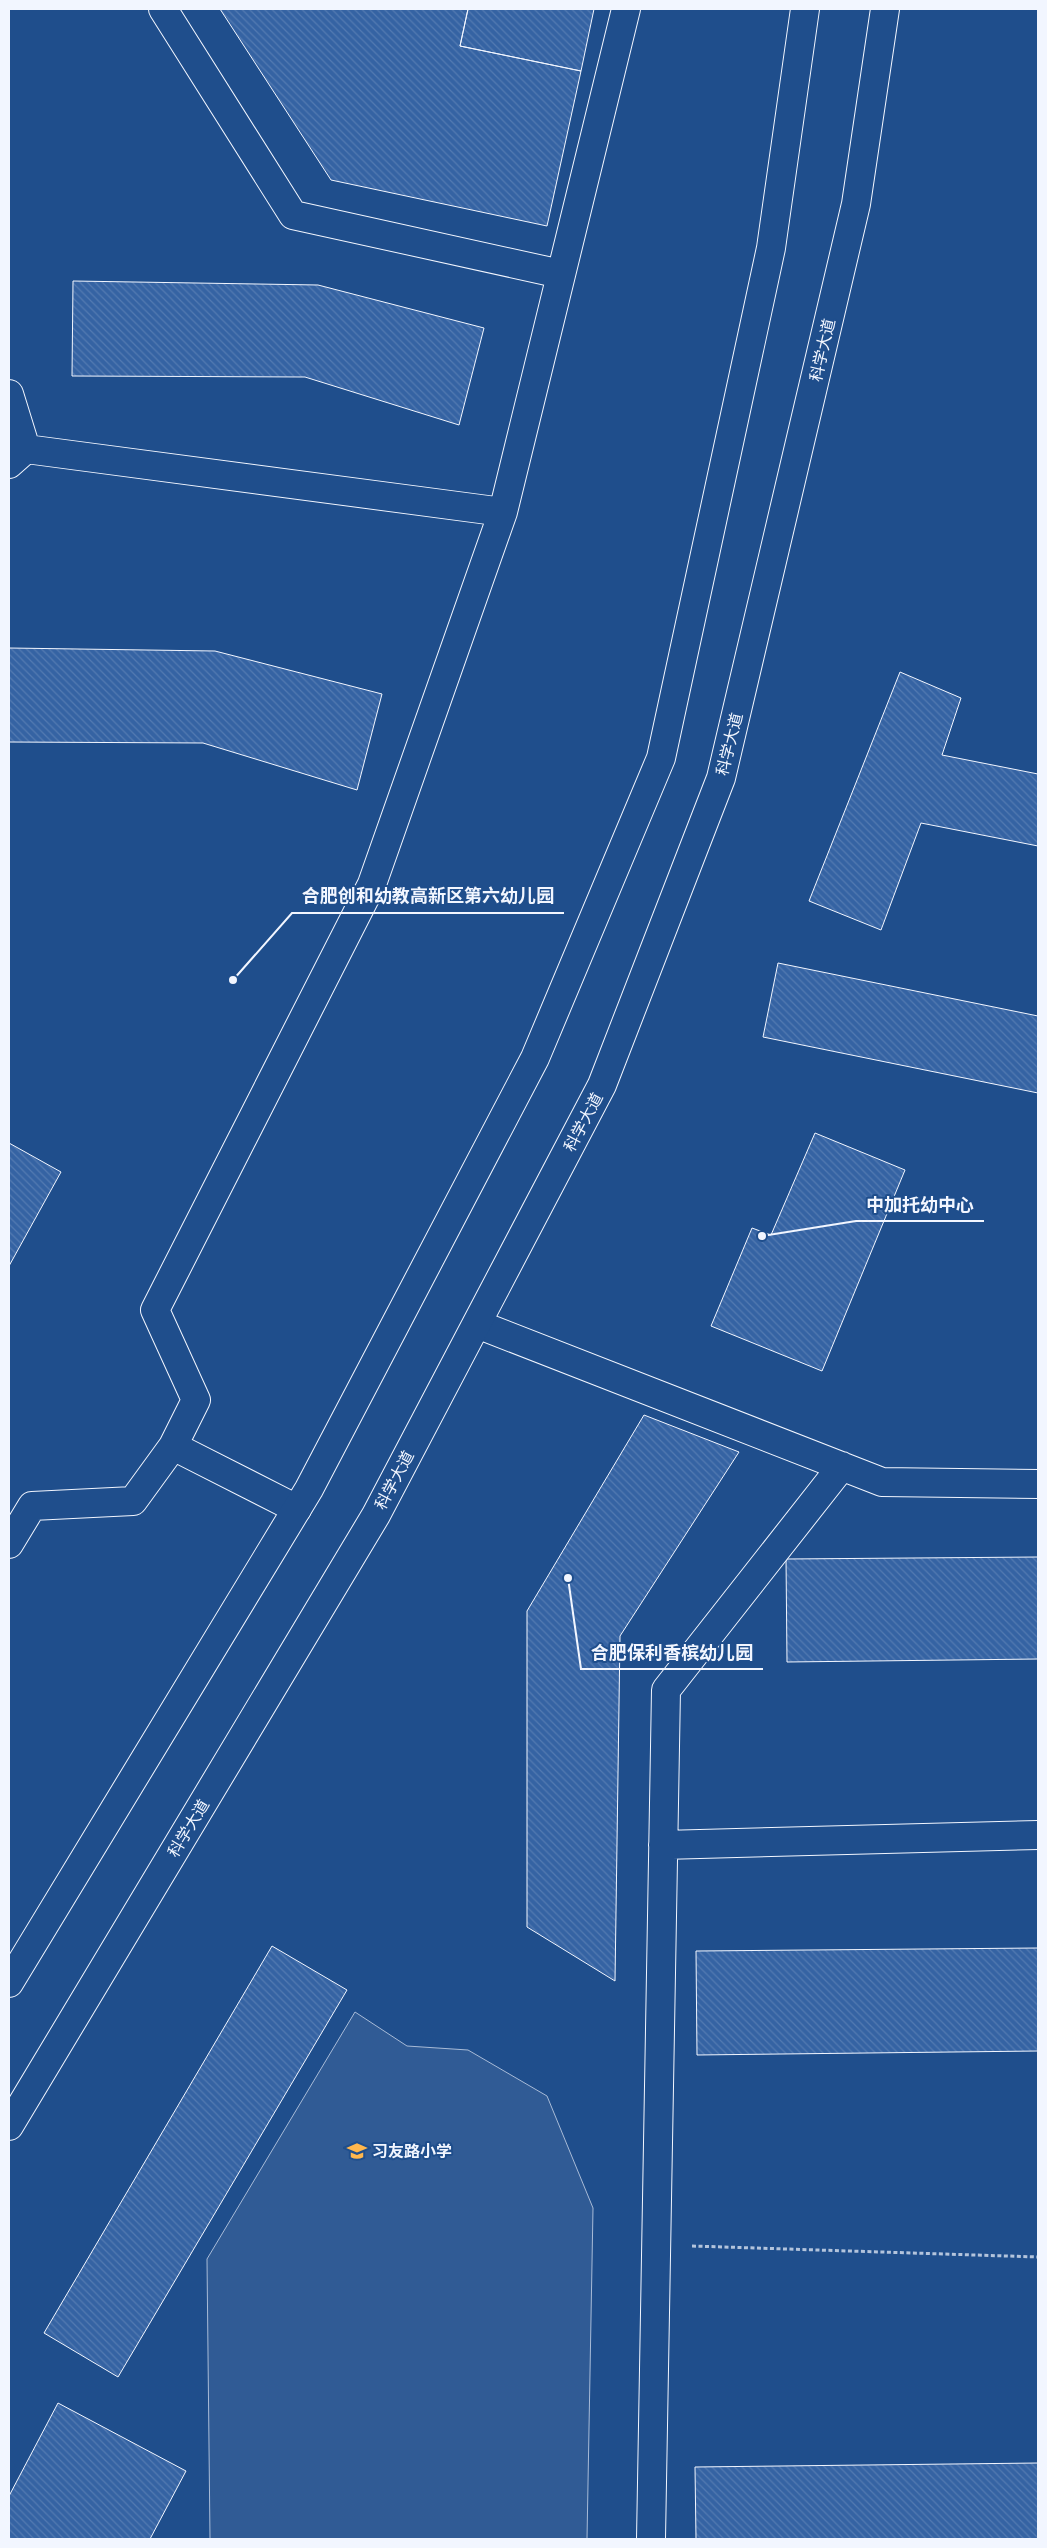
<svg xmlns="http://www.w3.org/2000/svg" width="1047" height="2548" font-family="'Space Grotesk','Noto Sans SC',sans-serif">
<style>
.built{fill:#305b95;stroke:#a8bbd7}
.building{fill:url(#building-back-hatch);stroke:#f2f6ff}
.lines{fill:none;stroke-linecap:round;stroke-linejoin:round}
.minor-casing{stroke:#f2f6ff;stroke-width:30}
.major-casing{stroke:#f2f6ff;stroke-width:30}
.path{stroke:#b3c4dc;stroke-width:3;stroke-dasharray:4 2.5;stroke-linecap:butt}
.minor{stroke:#1f4e8c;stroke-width:28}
.major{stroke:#1f4e8c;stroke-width:28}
.labels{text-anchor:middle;stroke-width:4;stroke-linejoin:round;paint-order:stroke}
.street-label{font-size:16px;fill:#f2f6ff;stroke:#1f4e8c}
.poi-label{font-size:16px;font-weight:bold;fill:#f2f6ff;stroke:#1f4e8c;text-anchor:start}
.leader{fill:none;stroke:#f2f6ff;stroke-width:2}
.callout-dot{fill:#f2f6ff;stroke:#1f4e8c;stroke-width:2}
.callout-label{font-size:18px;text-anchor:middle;font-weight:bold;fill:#f2f6ff;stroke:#1f4e8c;stroke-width:4;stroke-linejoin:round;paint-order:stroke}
</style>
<defs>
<pattern id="building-back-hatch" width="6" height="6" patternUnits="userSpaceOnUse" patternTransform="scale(1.25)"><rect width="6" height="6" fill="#3563a3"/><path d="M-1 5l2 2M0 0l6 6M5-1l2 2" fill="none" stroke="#537ab1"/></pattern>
</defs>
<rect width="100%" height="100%" fill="#1f4e8c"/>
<path class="built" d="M355,2012L407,2046L468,2050L547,2096L593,2208L587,2539H210L207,2259Z"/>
<path class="building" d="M220,9H468L460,46L581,71L547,226L331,180Z
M468,9H594L581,71L460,46Z
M73,281L318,285L484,328L459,425L305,377L72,376Z
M9,648L215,651L382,694L357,790L203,743L9,742Z
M900,672L961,698L942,755L1038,774V846L921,823L881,930L809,901Z
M778,963L1038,1016V1093L763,1037Z
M815,1133L905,1170L822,1371L711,1326L752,1228L771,1235Z
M9,1143L61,1172L9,1266Z
M644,1415L739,1452L620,1636L615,1981L527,1927V1611Z
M1038,1557V1659L787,1662L786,1559Z
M272,1946L347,1990L118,2377L44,2333Z
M1038,1948V2051L697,2055L696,1951Z
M58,2403L186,2471L150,2539H9V2496Z
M1038,2463V2539H696L695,2467Z"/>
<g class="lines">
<defs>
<path id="minor" d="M163,9L293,215L561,274
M9,394L26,449L503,512
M9,464L26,449
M477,1324L882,1482L1038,1484
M173,1446L196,1400L155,1310L372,884L503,512L626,9
M9,1544L32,1506L133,1501L173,1446L297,1509
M663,1845L1038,1835
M651,2539L666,1690L842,1466"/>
<path id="major" d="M9,1983L309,1489L535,1058L661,758L771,248L805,9
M9,2126L376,1515L602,1085L721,778L856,204L885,9"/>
</defs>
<use href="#minor" class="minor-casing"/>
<use href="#major" class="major-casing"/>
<path class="path" d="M692,2246L1038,2257"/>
<use href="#minor" class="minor"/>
<use href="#major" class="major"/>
</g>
<defs>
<symbol id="school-bare" viewBox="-9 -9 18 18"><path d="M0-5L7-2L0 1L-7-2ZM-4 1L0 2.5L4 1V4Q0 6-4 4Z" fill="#ffb74d" stroke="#1f4e8c" stroke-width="2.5" paint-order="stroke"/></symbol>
</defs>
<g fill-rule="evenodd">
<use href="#school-bare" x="343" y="2137" width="28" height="28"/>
</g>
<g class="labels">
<g class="street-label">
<text transform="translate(822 350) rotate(-77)" y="6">科学大道</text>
<text transform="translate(729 744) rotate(-76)" y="6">科学大道</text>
<text transform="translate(583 1122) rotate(-62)" y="6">科学大道</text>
<text transform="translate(394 1480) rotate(-62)" y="6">科学大道</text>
<text transform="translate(188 1828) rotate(-59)" y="6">科学大道</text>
</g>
<g class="poi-label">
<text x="372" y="2157">习友路小学</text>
</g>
</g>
<path class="leader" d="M233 980L292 913H564M762 1236L856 1221H984M568 1578L581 1669H763"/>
<g class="callout-dot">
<circle cx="233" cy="980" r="5"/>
<circle cx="762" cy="1236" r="5"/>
<circle cx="568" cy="1578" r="5"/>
</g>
<g class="callout-label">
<text x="428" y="902">合肥创和幼教高新区第六幼儿园</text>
<text x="920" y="1211">中加托幼中心</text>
<text x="672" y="1659">合肥保利香槟幼儿园</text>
</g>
<rect width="1047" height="2548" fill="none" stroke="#f2f6ff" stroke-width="20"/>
</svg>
